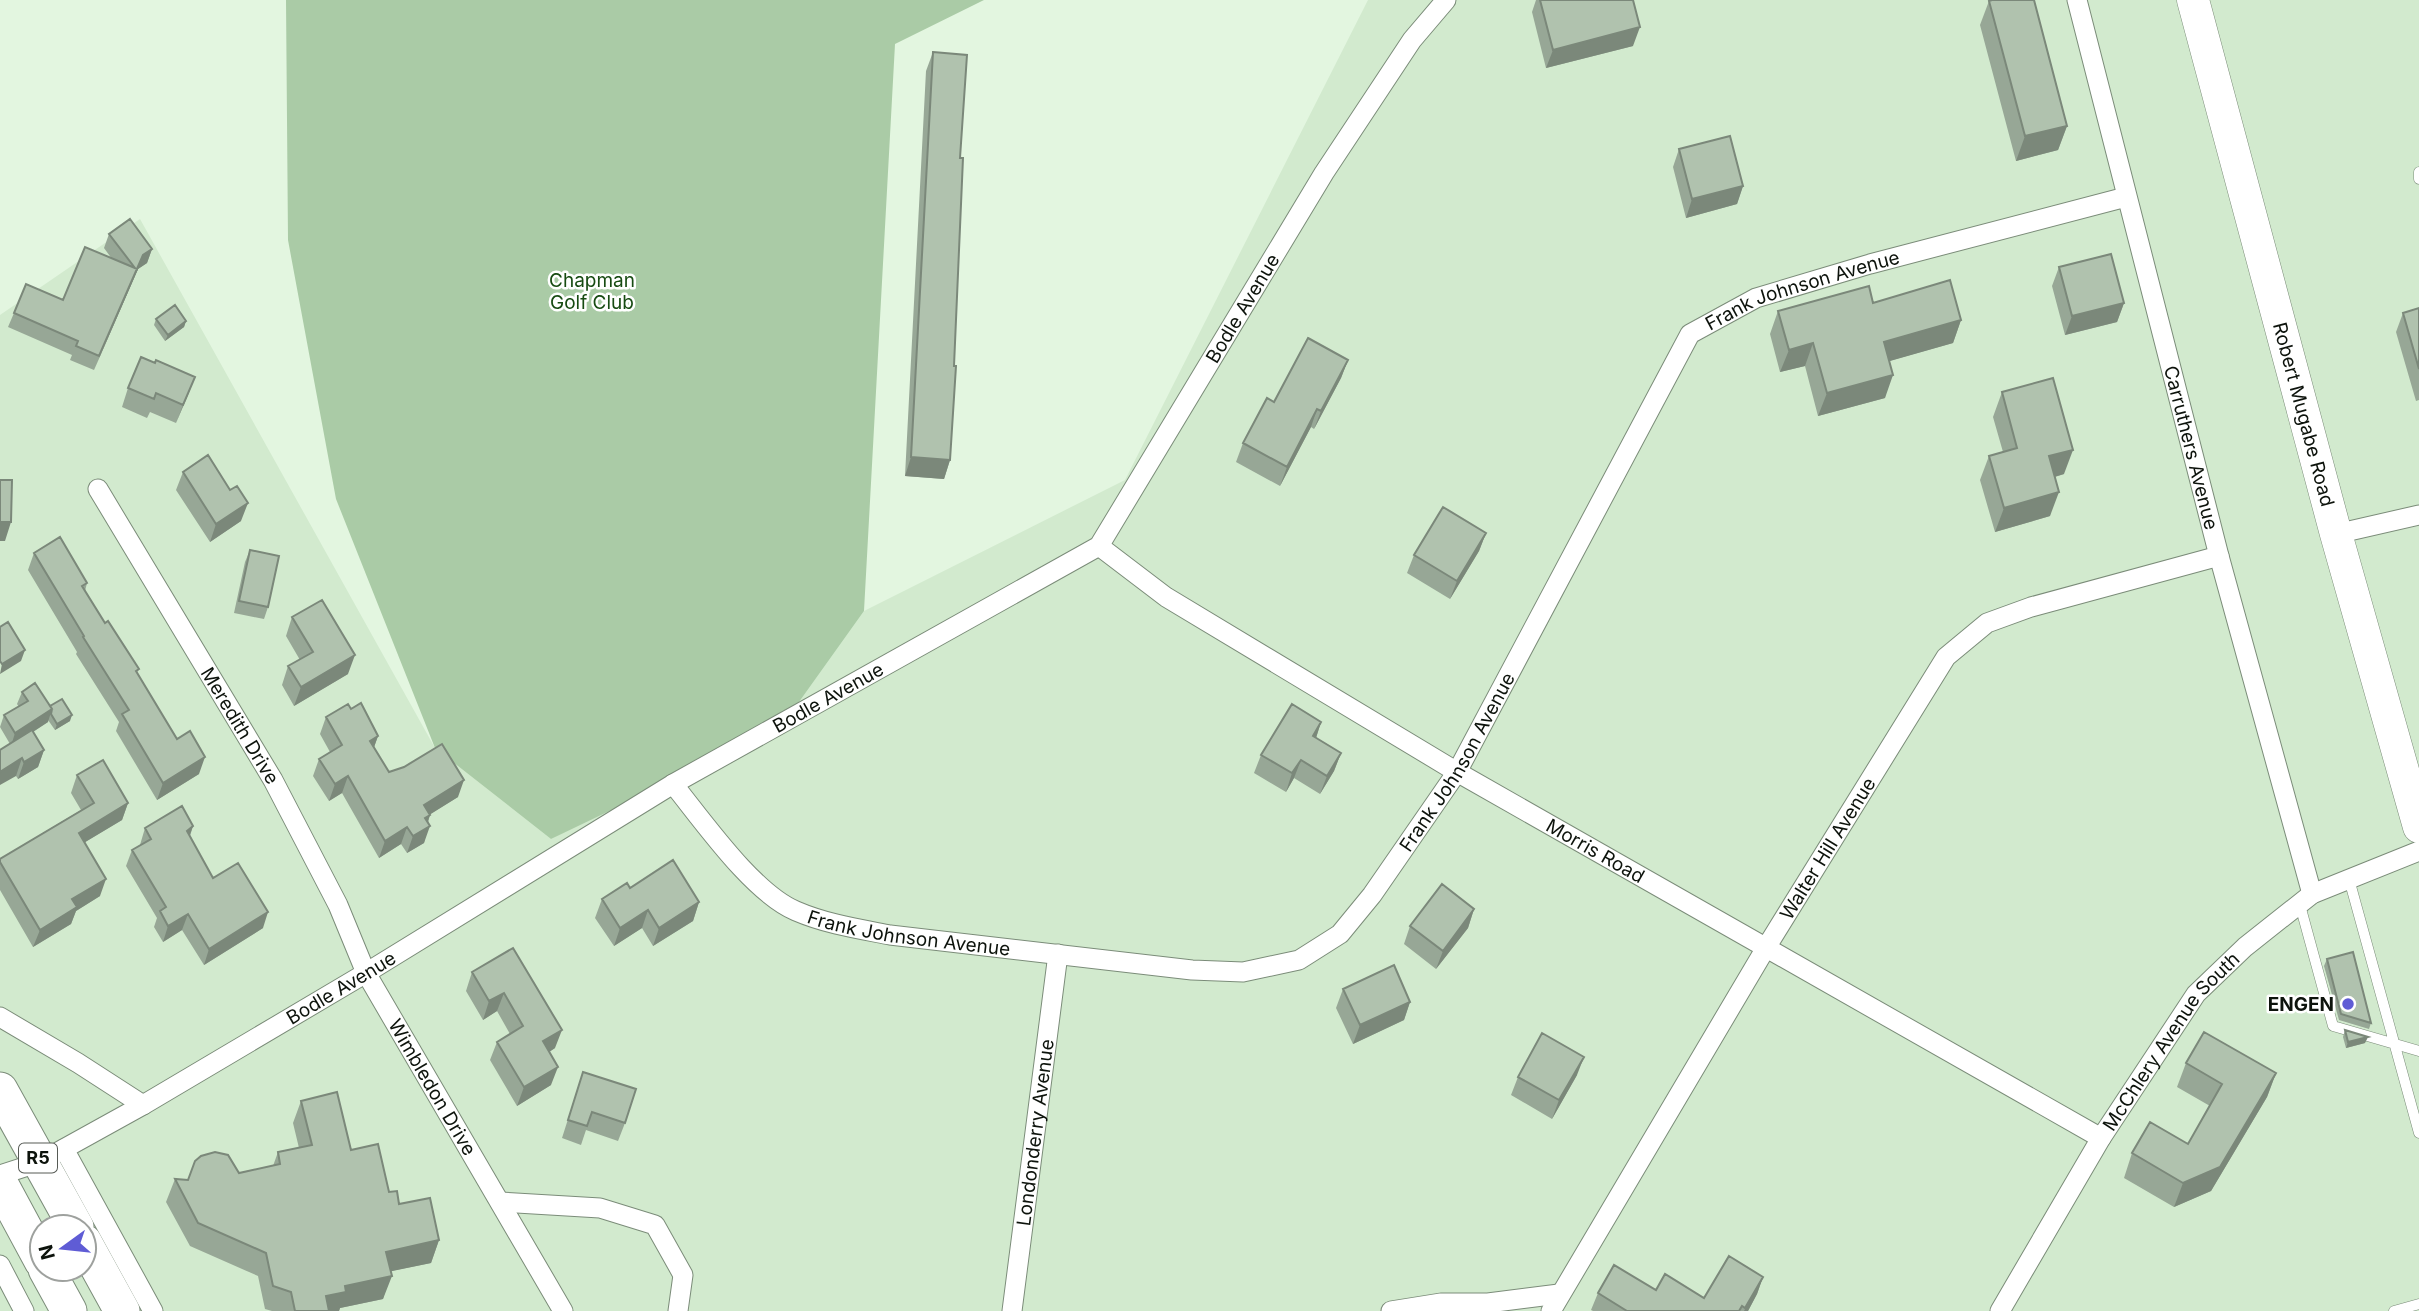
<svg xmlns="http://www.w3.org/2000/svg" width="2419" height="1311" font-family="Inter,sans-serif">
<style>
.built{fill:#d2eace;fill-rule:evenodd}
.green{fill:#aacba6}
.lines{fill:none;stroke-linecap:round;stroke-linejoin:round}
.lane-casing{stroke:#7b8c79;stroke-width:11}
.street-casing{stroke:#7b8c79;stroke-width:21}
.primary-casing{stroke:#7b8c79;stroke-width:33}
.highway-casing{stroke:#7b8c79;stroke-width:37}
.lane{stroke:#fff;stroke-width:10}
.street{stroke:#fff;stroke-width:19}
.primary{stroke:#fff;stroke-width:32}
.highway{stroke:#fff;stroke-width:35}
.wall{fill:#97a796}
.shaded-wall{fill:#7b887a}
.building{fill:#b0c2ae;stroke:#7b887a;stroke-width:2}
.poi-dot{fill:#5f5cd5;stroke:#fff;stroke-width:2.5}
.labels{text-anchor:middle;stroke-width:5;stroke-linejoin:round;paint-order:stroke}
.shield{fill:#fff;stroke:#565a55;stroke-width:2}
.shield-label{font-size:18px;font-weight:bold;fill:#0d130c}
.park-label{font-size:19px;fill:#174b12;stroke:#fff}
.street-label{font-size:19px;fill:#0d130c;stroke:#fff}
.poi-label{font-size:19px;font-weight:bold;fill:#0d130c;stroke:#fff;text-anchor:end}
</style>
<rect width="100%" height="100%" fill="#e3f6e0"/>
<path class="built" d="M1368,0H2419V1311H0V315L140,219L435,748L551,839L794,709L864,611L1125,480ZM42,1227H84V1269H42Z"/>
<path class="green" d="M286,0H984L895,44L864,611L794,709L676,779L551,839L435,748L336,499L288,240Z"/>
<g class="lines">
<defs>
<path id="lane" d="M2419,172V179
M2349,879L2419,1133
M2300,905L2333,1026L2419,1051
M2394,1311L2419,1304"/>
<g id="street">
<path id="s1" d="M2077,0L2219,556L2312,894"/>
<path id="s2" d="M98,489L273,780L338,905L366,973L563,1311"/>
<path d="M2336,534L2419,515"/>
<path id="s3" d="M1099,546L1166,597L1457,772L2101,1138"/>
<path id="s4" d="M673,784C703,821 753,893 796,911C826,924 859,929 890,935L1192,970L1243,972L1299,960L1340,934L1372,895L1457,772L1690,334L1756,298L1870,264L2126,197"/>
<path d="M0,1017L78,1063L143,1105"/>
<path d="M64,1149L153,1311"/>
<path id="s5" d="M0,1175L40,1162L143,1105L366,973L673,784L1099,546L1324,173L1412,40L1446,0"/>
<path d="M500,1202L600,1208L655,1225L683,1275L678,1311"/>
<path d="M0,1265L24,1311"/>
<path id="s6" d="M1012,1311L1058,954"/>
<path d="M1391,1311L1441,1303H1488L1559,1294"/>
<path id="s7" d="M1551,1311L1767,946L1946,657L1987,623L2031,607L2219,556"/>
<path id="s8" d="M2000,1311L2101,1138L2196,994L2245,947L2312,894L2419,851"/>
</g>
<g id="primary">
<path id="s9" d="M2193,0L2336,534L2419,827"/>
</g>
<path id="highway" d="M0,1090L76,1227
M0,1183L42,1261
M84,1242L122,1311
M46,1269L69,1311"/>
</defs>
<use href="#lane" class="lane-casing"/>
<use href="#street" class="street-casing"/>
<use href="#primary" class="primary-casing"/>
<use href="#highway" class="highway-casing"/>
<use href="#lane" class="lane"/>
<use href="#street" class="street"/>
<use href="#primary" class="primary"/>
<use href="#highway" class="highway"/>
</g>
<path class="wall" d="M1536,0H1633V46L1546,68L1532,12Z
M1989,1L2067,126L2058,150L2016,161L1980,25Z
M933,52L960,158L950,460L944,479L905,476L926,71Z
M1679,149L1743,186L1737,204L1686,218L1673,167Z
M109,234L152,249L147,263L138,269L94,370L70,360L72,355L8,327L14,313L63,300L112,259L104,248Z
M2059,267L2124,303L2117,322L2065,335L2052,286Z
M1873,303L1961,320L1953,343L1889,361L1885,398L1818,416L1805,366L1780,372L1770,334L1778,311Z
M2419,308V400L2416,401L2396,332L2403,313Z
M156,319L186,321L184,327L165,341L154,325Z
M1348,360L1341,378L1314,429L1311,427L1280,486L1236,462L1243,443L1274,402Z
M155,363L195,377L176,423L150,412L147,418L122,407L128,388Z
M2002,392L2064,474L2055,477L2050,516L1995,532L1980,480L1989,456L2003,452L1993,417Z
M183,472L230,490L241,521L210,542L176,490Z
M1486,533L1479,551L1450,599L1407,573L1414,555Z
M250,550L268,607L264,619L234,613L245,562Z
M34,553L87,583L85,591L105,623L139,669L137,673L199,774L157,800L116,731L119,722L76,654L77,652L28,570Z
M292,617L348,674L294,706L282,685L288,666L300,660L286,636Z
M22,692L50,706L70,721L55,730L48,720V722L33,732L44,750L38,767L18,779L16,776L10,744L0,727L4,715L19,707L17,704Z
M351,709L378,736L374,747L389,772L458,797L430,814L424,843L407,853L401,844L379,858L342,793L329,801L313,776L319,759L330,752L320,734L326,717Z
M1321,722L1316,738L1341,753L1334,771L1320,794L1294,778L1286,792L1254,773L1261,755Z
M77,775L128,803L122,820L85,842L100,896L76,911L71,924L33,947L0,890V859L81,810L71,793Z
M193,826L190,836L213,878L263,928L204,965L182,930L163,942L154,927L157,918L126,866L132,850L140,845L145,828Z
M630,888L699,902L693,921L653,946L642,928L614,946L595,918L602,899Z
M1474,909L1468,928L1436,969L1404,944L1410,926Z
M513,948L555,1048L549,1052L551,1085L517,1106L490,1060L497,1042L510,1034L497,1011L483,1020L466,991L472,972Z
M2327,959L2371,1023L2369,1029L2339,1020L2324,966Z
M1343,989L1410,1002L1404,1020L1353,1044L1336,1008Z
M2345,1030L2365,1043L2346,1048L2343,1037Z
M2186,1063L2276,1073L2267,1097L2211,1191L2174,1207L2124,1178L2132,1153L2188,1144L2210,1106L2177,1087Z
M583,1072L625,1123L618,1141L586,1130L581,1145L562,1138Z
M1577,1075L1552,1119L1511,1095L1518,1077Z
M301,1101L351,1150L399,1204L439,1240L431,1263L391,1271L383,1299L340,1308L339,1311H272L265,1309L258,1276L190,1246L166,1202L175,1179L188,1180L239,1173L273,1166L278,1152L299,1148L293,1123Z
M1763,1277L1757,1294L1748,1311H1593L1591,1310L1598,1293L1656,1290L1704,1298Z"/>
<path class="shaded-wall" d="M1640,27L1633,46L1546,68L1553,50Z
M2067,126L2058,150L2016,161L2025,136Z
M1743,186L1737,204L1686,218L1692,199Z
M152,249L147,263L138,269L94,370L143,255Z
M2124,303L2117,322L2065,335L2072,316Z
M1961,320L1953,343L1876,365L1884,342Z
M186,321L184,327L165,341L168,335Z
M1813,343L1805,366L1780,372L1789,350Z
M1348,360L1341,378L1314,429L1321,411Z
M1893,375L1885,398L1818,416L1827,393Z
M195,377L188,395L176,423L183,405Z
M1317,409L1311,427L1280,486L1287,467Z
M2073,450L2064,474L2040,481L2049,456Z
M911,457L950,460L944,479L905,476Z
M2059,492L2050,516L1995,532L2004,508Z
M248,503L241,521L210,542L216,524Z
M0,522H11L5,541H0Z
M1486,533L1479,551L1450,599L1457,581Z
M25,650L21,661L0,674L2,664Z
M355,655L348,674L294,706L301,687Z
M52,709L48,722L11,746L15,733Z
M72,715L70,721L55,730L57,724Z
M1321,722L1315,741L1313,736Z
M378,736L372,753L370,741Z
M44,750L38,767L18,779L24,762Z
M1341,753L1334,771L1320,794L1327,776Z
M205,757L199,774L157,800L163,783Z
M22,758L16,776L0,785V772Z
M1301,760L1294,778L1286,792L1292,773Z
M348,776L342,793L329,801L335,784Z
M464,780L458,797L418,822L424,805Z
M128,803L122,820L72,850L79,833Z
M430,815L425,829L430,826L424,843L407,853L413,836L425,818Z
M193,826L187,843V831Z
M407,827L401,844L379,858L385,841Z
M106,879L100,896L76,911L71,924L33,947L40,930L72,899Z
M699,902L693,921L653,946L659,928Z
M1474,909L1468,928L1436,969L1443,951Z
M648,910L642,928L614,946L620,928Z
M268,912L263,928L204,965L209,949Z
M188,914L182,930L163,942L168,926Z
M504,993L497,1011L483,1020L489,1001Z
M1410,1002L1404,1020L1353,1044L1360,1025Z
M562,1030L555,1048L537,1060L543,1041Z
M2368,1037L2365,1043L2346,1048L2348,1042Z
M1584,1057L1577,1075L1552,1119L1559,1100Z
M558,1067L551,1085L517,1106L524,1087Z
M2276,1073L2267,1097L2211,1191L2174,1207L2183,1183Z
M439,1240L431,1263L378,1274L386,1252Z
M392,1276L383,1299L340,1308L339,1311H320L326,1296L345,1286Z
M1763,1277L1757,1294L1748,1311H1744Z"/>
<path class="building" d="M1540,0H1633L1640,27L1553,50Z
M1992,0H2034L2067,126L2025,136L1989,1Z
M933,52L967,55L960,158H963L954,366H956L950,460L911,457Z
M1730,136L1743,186L1692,199L1679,149Z
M130,219L152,249L143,255L99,356L76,346L78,341L14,313L26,284L63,300L85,247L135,268L109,234Z
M2111,254L2124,303L2072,316L2059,267Z
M1950,280L1961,320L1884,342L1893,375L1827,393L1813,343L1789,350L1778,311L1869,286L1873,303Z
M175,305L186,321L168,335L156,319Z
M2419,308V369L2403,313Z
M1308,338L1348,360L1321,411L1317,409L1287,467L1243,443L1267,398L1274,402Z
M141,357L155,363L156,360L195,377L183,405L156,393L154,399L128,388Z
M2053,378L2073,450L2049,456L2059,492L2004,508L1989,456L2017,448L2002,392Z
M208,455L230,490L237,486L248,503L216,524L183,472Z
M0,480H12L11,522H0Z
M1443,507L1486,533L1457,581L1414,555Z
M60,537L87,583L82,586L105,623L108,621L139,669L136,671L177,739L190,731L205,757L163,783L122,714L129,710L83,637L84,636L34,553Z
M250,550L279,556L268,607L239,601Z
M322,600L355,655L301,687L288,666L313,652L292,617Z
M8,622L25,650L2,664L0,661V627Z
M35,683L52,709L15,733L4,715L28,701L22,692Z
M62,699L72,715L57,724L51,714L52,709L50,706Z
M361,703L378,736L370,741L389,772L404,767L442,744L464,780L424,805L430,815L425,818L430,826L413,836L407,827L385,841L348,776L335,784L319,759L342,745L326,717L348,704L351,709Z
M1292,704L1321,722L1313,736L1341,753L1327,776L1301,760L1292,773L1261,755Z
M32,730L44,750L24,762L22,758L0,772V750Z
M103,760L128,803L79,833L106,879L72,899L77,907L40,930L0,862V859L94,803L77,775Z
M182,806L193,826L187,831L213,878L238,863L268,912L209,949L188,914L168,926L160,911L166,907L132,850L151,839L145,828Z
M673,860L699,902L659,928L648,910L620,928L602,899L627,883L630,888Z
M1442,884L1474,909L1443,951L1410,926Z
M513,948L562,1030L543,1041L558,1067L524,1087L497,1042L523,1026L504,993L489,1001L472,972Z
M2353,952L2371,1023L2341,1014L2327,959Z
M1394,965L1410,1002L1360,1025L1343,989Z
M2345,1030L2368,1037L2348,1042Z
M2204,1032L2276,1073L2220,1167L2183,1183L2132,1153L2150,1122L2188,1144L2222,1084L2186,1063Z
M1542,1033L1584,1057L1559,1100L1518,1077Z
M583,1072L636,1089L625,1123L592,1112L587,1126L568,1120Z
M337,1092L351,1150L378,1144L389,1192L397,1191L399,1204L430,1198L439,1240L386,1252L392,1276L345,1286L346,1292L326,1296L329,1311H295L291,1292L273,1286L266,1253L198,1223L175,1179L188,1180L195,1161L201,1156L215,1152L228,1155L239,1173L280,1164L278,1152L312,1145L301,1101Z
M1729,1256L1763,1277L1745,1308L1742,1306L1739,1311H1627L1598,1293L1614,1265L1656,1290L1665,1274L1704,1298Z"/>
<circle class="poi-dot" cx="2348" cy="1004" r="7"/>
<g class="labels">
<rect class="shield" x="19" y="1143.5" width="38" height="29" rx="5"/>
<g class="shield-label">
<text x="38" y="1164">R5</text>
</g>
<g class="park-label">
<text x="592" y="287">Chapman<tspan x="592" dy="22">Golf Club</tspan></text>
</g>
<g class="street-label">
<text dy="7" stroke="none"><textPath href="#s4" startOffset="1554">Frank Johnson Avenue</textPath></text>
<text dy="7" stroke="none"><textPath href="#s5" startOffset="1545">Bodle Avenue</textPath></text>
<text dy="7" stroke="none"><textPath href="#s9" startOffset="429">Robert Mugabe Road</textPath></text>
<text dy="7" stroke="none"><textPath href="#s1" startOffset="462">Carruthers Avenue</textPath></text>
<text dy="7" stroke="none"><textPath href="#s5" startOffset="957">Bodle Avenue</textPath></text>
<text dy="7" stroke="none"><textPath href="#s2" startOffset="276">Meredith Drive</textPath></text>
<text dy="7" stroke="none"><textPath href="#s4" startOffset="945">Frank Johnson Avenue</textPath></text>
<text dy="7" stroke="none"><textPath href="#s7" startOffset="539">Walter Hill Avenue</textPath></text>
<text dy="7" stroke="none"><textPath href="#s3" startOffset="583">Morris Road</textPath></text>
<text dy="7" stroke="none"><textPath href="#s4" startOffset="294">Frank Johnson Avenue</textPath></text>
<text dy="7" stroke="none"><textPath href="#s5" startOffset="390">Bodle Avenue</textPath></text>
<text dy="7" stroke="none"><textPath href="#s8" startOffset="320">McChlery Avenue South</textPath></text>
<text dy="7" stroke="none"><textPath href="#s2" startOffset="686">Wimbledon Drive</textPath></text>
<text dy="7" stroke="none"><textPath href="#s6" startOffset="180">Londonderry Avenue</textPath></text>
</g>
<g class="poi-label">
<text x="2334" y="1011">ENGEN</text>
</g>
</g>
<g transform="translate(63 1248) rotate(255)"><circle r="33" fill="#ffffff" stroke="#9ea19e" stroke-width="2"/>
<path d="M0-5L12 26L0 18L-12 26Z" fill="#5f5cd5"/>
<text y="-10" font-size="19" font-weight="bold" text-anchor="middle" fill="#0d130c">N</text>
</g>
</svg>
